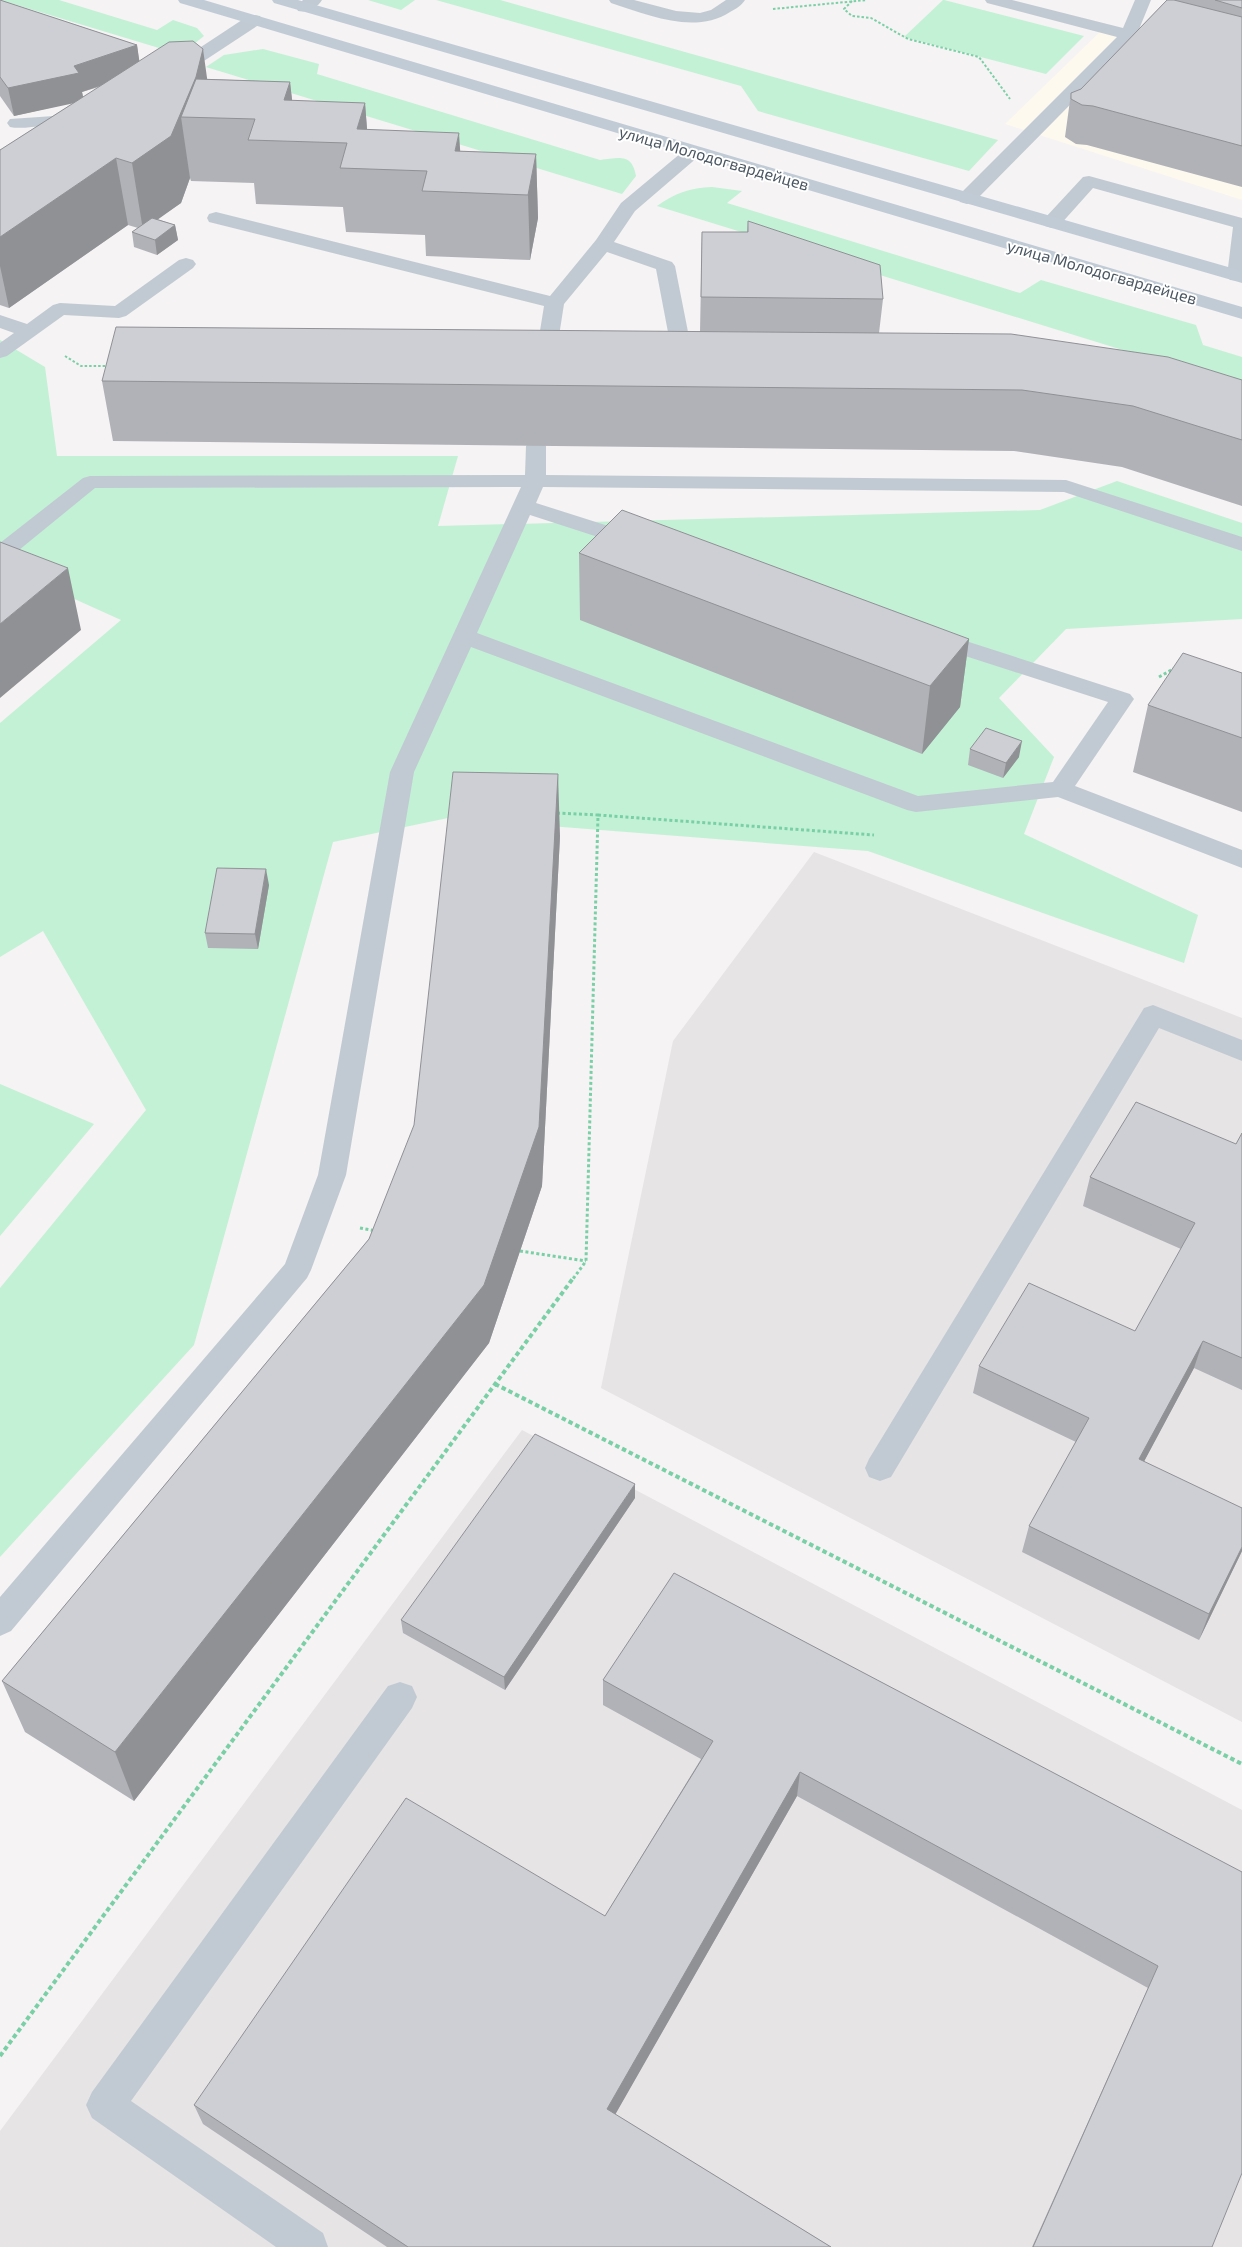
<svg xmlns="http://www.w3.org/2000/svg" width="1242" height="2247" font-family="'Exo 2',sans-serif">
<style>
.commercial{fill:#fdf9ef}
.education{fill:#e6e4e5}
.green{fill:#c3f1d5}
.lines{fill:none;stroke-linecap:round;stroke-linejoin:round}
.path-far2{stroke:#7ad0a6;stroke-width:2;stroke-dasharray:2.5 2;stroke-linecap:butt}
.path-far1{stroke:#7ad0a6;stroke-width:3;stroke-dasharray:3 2.5;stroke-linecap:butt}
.path{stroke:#7ad0a6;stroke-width:4;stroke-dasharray:4.5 3;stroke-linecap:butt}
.service{fill:#c1cad2;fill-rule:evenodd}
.secondary{fill:#c1cbd6;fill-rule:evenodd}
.wall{fill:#b0b2b7;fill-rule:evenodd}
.shaded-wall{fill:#909195}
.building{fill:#cdcfd5;stroke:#909195}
.labels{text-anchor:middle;stroke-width:4;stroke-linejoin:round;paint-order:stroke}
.far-street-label{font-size:16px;fill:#4a5661;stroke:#fff}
</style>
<rect width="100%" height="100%" fill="#f5f3f3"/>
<path class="commercial" d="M1106,26L1242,59V200L1005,124Z"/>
<path class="education" d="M814,852L1242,1018V1722L601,1388L673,1041Z
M522,1430L1242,1810V2247H0V2131Z"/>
<path class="green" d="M0,0H59L157,30L173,20L197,28L204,36L190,47L169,51Z
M368,0H415L401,10Z
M436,0H500L998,140L969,171L758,111L741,86Z
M943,0H944L1084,36L1046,74L904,37Z
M263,49L319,64L317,74L600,160C619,158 632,153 636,176L622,194L206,67L224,55Z
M712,187L742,191L727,203L1020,293L1041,280L1196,325L1203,345L1242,357V387L657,206C675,193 690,188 712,187Z
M0,340L45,367L57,456H458L438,526L1040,510L1117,481L1242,523V619L1066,629L999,698L1054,757L1024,834L1198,915L1184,963L868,851L448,818L333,842L194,1345L0,1557V1288L146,1110L43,931L0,957V723L121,620L17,573L0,586Z
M0,1084L94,1124L0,1236Z"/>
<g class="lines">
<path class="path-far2" d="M852,1L844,9L852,16L871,18L908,39L979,57L1010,99
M773,9L867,0
M65,356L81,366H108"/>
<path class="path-far1" d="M1159,677L1175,668
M557,813L598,815L586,1261L573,1279
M598,815L874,835
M360,1228L376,1231
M520,1251L586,1261"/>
<path class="path" d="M495,1384L1242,1764
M0,2056L574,1277"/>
<path class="service" d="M303,0H322C317,8 308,13 298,11L296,7Z
M609,0H634L676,11L700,13L711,10L726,0H745C742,5 736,9 730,12C694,35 649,15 611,3Z
M985,0H1012L1123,28L1135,0H1151L1135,39L974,202L967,204L960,202L958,198L960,194L1117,37L987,3Z
M254,15L260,16L262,20L260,24L178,78H166L163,74L166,70L248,16Z
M54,116L87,126L90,130L87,134C75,137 65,128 53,127C39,124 24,130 10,127L7,123L10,119Z
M693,147L699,148L702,152L699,156L635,211L614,242L672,262L675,266L690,342L709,344L712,348L709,352C698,355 685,355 674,352L671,348L656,269L607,252L564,304L554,368L551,372L544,374L537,372L534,368L544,306L209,222L207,218L209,214L216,212L550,296L596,240L621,203L687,148Z
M1089,176L1242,218V281L1230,280L1227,276L1233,227L1093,188L1059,226L1052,228L1045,226L1043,222L1045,218L1083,177Z
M186,258L193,260L196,264L193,268L126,316L119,318L64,315L7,356L0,358V343L14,333L0,328V315L27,324L53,305L60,303L115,306L179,260Z
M536,440L543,442L546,446V475L1066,480L1242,537V551L1064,492L543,487L536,503L643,537L646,542L643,547L635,549L530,515L477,633L918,796L1053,782L1108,702L925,643L922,638L925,633L933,631L941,633L1130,694L1134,699L1075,786L1242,850V868L1058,797L916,812L907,810L471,647L414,772L346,1175L311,1270L307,1278L11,1631L0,1636V1597L285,1264L318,1175L390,772L521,487L95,488L8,559L0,561V543L83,478L90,476L525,475L526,446L529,442Z
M1153,1005L1242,1040V1061L1159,1028L891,1477L880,1481L869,1477L865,1468L869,1459L1144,1008Z
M400,1682L412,1686L417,1697L412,1708L131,2101L323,2233L328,2247H276L92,2118L86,2105L92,2092L388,1686Z"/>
<path class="secondary" d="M178,0H204L1242,307V319L180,3Z
M272,0H298L1242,271V283L274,3Z"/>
</g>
<path class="wall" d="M0,0L137,45L139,61L207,79L290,82L292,101L365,103L367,130L460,151L536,154L538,218L530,260L426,256L425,235L346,232L343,207L256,204L254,183L191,181L190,178L181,203L157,219L175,225L178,240L157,255L134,247L132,232L138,228L128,225L9,308L0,305V150L75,102L14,116L0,96ZM102,86L83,97L82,92Z
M1167,0H1242V187L1087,145L1076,144L1065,137L1071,93L1081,89Z
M748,221L883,299L879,333L1242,380V506L1122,467L1014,451L113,441L102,381L700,332L702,232H747Z
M579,553L969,639L960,707L922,754L580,620Z
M1242,673V812L1133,772L1148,705Z
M970,749L1019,757L1003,778L968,765Z
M560,836L542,1186L489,1343L134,1801L25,1732L2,1681L369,1239Z
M269,885L258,949L208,948L205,933Z
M1242,1133V1390L1194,1368L1144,1461L1242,1551L1199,1640L1022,1552L1029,1526L1076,1442L973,1393L979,1366L1135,1331L1181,1249L1083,1206L1090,1177L1236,1144Z
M635,1498L505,1690L403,1633L401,1620Z
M603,1680L1242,1872L1212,2247H1032L1148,1988L797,1796L615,2114L831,2247H387L203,2124L194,2105L605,1916L701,1759L603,1705Z"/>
<path class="shaded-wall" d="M137,45L141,72L82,92L84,101L14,116L8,88Z
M203,49L212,114L181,117L190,178L181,203L143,230L132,163Z
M290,82L297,142L284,100Z
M365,103L370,167L357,129Z
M459,133L463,193L455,151Z
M536,154L538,218L530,260L528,195Z
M116,158L128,225L9,308L0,266V237Z
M175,225L178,240L157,255L155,240Z
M68,568L81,630L0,698V624Z
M969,639L960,707L922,754L930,686Z
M1022,741L1019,757L1003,778L1006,763Z
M558,774L560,836L542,1186L489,1343L134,1801L115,1752L484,1285Z
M266,869L269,885L258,949L255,934Z
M1203,1341L1194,1368L1131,1486L1139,1459Z
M635,1484V1498L505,1690L504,1677Z
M1242,1547V1551L1199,1640L1209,1614Z
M800,1772L797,1796L607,2129V2109Z"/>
<path class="building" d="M0,0L137,45L74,66L79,73L8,88L0,77Z
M1167,0H1174L1242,17V146L1093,106L1082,105L1071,99V93L1081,89Z
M1215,0H1242V8Z
M193,41L203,49L196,77L171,136L132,163L116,158L0,237V150L169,42Z
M196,79L290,82L284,100L365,103L357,129L459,133L455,151L536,154L528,195L422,191L427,171L340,168L347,143L248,140L255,119L181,117Z
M152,218L175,225L155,240L132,232Z
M748,221L880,265L883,299L701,297L702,232H748Z
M116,327L1011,334L1168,357L1242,380V440L1133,406L1022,390L102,381Z
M622,510L969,639L930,686L579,553Z
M0,542L68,568L0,624Z
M1183,653L1242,673V738L1148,705Z
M986,728L1022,741L1006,763L970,749Z
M453,772L558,774L539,1127L484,1285L115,1752L2,1681L369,1239L414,1125Z
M217,868L266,869L255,934L205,933Z
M1136,1102L1236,1144L1242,1133V1358L1203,1341L1139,1459L1242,1508V1547L1209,1614L1029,1526L1089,1418L979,1366L1029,1283L1135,1331L1195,1223L1090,1177Z
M535,1434L635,1484L504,1677L401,1620Z
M674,1573L1242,1872V2173L1212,2247H1033L1158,1966L800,1772L607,2109L831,2247H408L194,2105L406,1798L605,1916L713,1741L603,1680Z"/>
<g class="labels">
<g class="far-street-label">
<text transform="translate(714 158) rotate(16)" y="6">улица Молодогвардейцев</text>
<text transform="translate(1102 272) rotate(16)" y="6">улица Молодогвардейцев</text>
</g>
</g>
</svg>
